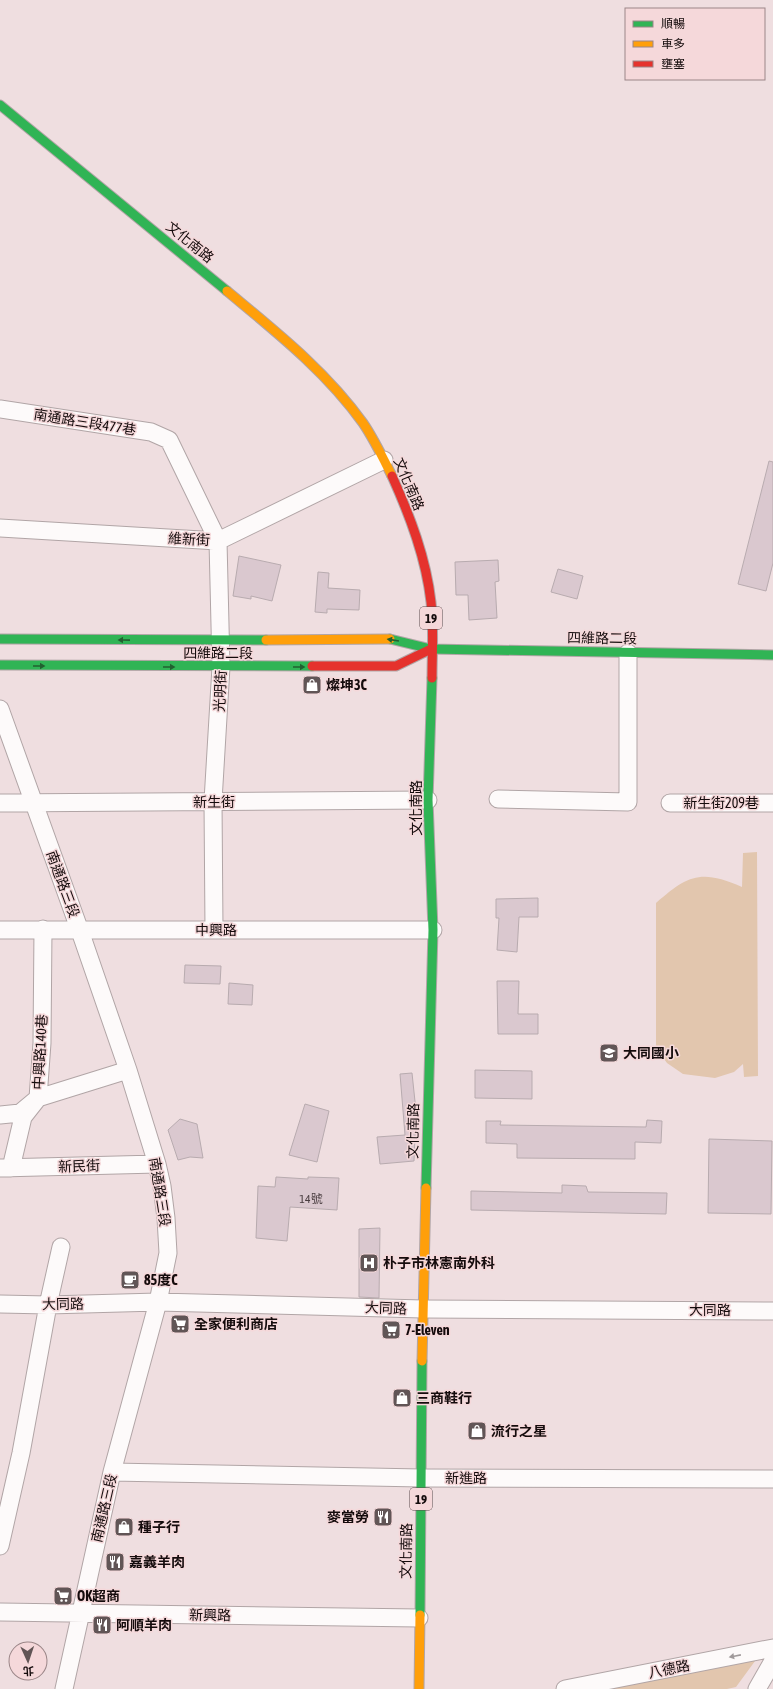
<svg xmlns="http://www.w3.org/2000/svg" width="773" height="1689" font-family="'Asap Condensed','Noto Sans TC',sans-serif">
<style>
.green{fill:#e2c6ae}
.building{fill:#dac8cf;stroke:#b8abaf}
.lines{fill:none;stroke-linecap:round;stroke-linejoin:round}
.street-casing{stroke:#b1a5a6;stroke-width:19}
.fast-casing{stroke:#b1a5a6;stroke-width:11}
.slow-casing{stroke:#b1a5a6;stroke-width:11}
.jam-casing{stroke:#b1a5a6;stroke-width:11}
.street{stroke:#fdfafa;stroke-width:17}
.fast{stroke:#30b455;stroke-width:9}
.slow{stroke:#ff9f0a;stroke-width:9}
.jam{stroke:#e5322d;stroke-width:9}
.oneway{fill:#226030}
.oneway2{fill:#a09a9b}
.labels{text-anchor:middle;stroke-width:3;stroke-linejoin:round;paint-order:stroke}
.number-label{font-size:12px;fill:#483c3f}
.shield{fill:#f5d8da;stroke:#58484a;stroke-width:1}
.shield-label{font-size:13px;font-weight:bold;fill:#140b0c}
.street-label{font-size:14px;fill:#140b0c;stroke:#f5d8da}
.poi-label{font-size:14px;font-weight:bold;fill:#140b0c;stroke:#f5d8da;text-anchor:start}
</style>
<rect width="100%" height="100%" fill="#efdee0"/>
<path class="green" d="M757,852L758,1076L744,1077L743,1064L734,1072L715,1078L683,1074L667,1063L656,1048V903C688,875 701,869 742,887L743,853Z
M758,1657L736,1687L727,1689H593Z"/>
<path class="building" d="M769,461L773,462V563L766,591L738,584Z
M239,556L281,565L272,601L251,596V599L233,596Z
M498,560L499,581L495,582L497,618L469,620L468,595H456L455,562Z
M558,569L583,576L577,599L551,592Z
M318,572L329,573L328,588L360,590L359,610L327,609V613L315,612Z
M538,898V917H519L517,952L497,950L499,918H496V899Z
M185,965L221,966L220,984L184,983Z
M497,981H519L518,1014H538V1034H498Z
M229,983L253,985L252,1005L228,1004Z
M475,1070L532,1071V1099L475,1098Z
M412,1073L416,1111L414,1161L380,1164L377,1137L405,1135L400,1074Z
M305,1104L329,1111L317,1162L289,1155Z
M180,1119L197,1124L203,1158L190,1157L178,1160L168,1130Z
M647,1120L662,1121L661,1143L635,1142V1159L517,1158V1144L486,1143V1121H501L500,1125L646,1127Z
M709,1139L772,1141L771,1214L708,1213Z
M276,1177L308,1179V1177L339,1178L337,1210L290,1207L287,1241L256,1238L258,1186L275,1187Z
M562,1185L586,1186L588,1192L667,1193L666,1214L471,1210V1191L562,1193Z
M380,1228L379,1298L359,1297V1229Z"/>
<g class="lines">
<defs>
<path id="street" d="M0,409L151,432L169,440L218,541L221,667L213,801L214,930
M0,528L218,541L384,460
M0,709L80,931L128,1070L157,1164L162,1186L166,1218L168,1253L158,1302L112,1472L64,1689
M498,799L628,802V653
M0,803L428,800
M670,803H773
M0,930H433
M0,1115L20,1113L38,1098L128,1070
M0,1168L157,1164
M11,1168L23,1117L38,1098L42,1043L43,929
M0,1304L48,1305L158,1302L423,1309L773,1311
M112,1472L421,1478L773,1479
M0,1546L21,1453L48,1305L61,1247
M0,1612L419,1618
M565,1689L773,1648
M757,1689L773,1661"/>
<path id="fast" d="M0,105L227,291
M0,639L266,640
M390,639L431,649L773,655
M0,665L312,666
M426,1188L433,930L428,800L432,678
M420,1615L422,1361"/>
<path id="slow" d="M227,291C275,331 326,371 363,423C374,439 383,458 392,476
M266,640L390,639
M422,1361L426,1188
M419,1689L420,1615"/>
<path id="jam" d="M392,476C410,516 426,558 431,602C434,627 432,653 432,678
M312,666H396L431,649"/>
</defs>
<use href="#street" class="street-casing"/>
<use href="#fast" class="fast-casing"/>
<use href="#slow" class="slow-casing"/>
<use href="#jam" class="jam-casing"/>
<use href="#street" class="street"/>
<use href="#fast" class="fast"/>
<use href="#slow" class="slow"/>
<use href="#jam" class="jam"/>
</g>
<defs><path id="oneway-solid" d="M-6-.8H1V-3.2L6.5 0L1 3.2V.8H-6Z"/></defs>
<g class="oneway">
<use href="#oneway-solid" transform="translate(124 640) rotate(-179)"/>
<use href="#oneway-solid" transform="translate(393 640) rotate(-171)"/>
<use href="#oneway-solid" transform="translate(39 666)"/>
<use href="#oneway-solid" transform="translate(169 667)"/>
<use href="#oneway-solid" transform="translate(299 667)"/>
</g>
<use class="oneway2" href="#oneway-solid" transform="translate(735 1656) rotate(169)"/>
<defs>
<symbol id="shop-square" viewBox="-11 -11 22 22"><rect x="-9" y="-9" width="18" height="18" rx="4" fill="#615556" stroke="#f5d8da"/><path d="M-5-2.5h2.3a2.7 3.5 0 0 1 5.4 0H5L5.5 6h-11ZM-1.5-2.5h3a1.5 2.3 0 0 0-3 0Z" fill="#fff"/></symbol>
<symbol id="school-square" viewBox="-11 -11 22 22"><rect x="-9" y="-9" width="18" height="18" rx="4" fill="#615556" stroke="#f5d8da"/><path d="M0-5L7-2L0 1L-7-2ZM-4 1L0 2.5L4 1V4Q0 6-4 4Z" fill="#fff"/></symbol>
<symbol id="hospital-square" viewBox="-11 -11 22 22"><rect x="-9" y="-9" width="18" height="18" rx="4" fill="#615556" stroke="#f5d8da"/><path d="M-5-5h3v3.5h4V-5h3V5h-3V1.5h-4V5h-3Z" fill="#fff"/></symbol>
<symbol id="cafe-square" viewBox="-11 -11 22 22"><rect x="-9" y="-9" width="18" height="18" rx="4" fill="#615556" stroke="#f5d8da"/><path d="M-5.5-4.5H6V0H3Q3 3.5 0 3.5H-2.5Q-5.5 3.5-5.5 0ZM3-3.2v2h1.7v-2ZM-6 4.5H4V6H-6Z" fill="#fff"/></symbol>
<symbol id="supermarket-square" viewBox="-11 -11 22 22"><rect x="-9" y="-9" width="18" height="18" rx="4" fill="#615556" stroke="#f5d8da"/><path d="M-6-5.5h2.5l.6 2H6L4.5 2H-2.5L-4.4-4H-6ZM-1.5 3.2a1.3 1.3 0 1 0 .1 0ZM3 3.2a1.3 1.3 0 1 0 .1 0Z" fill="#fff"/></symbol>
<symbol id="restaurant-square" viewBox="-11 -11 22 22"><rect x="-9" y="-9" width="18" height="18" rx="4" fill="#615556" stroke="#f5d8da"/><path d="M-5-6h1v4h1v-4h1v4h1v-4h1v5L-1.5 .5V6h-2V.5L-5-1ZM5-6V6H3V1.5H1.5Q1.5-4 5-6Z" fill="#fff"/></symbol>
</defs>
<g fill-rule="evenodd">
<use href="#shop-square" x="301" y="674" width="22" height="22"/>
<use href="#school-square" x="598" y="1042" width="22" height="22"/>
<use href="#hospital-square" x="358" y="1252" width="22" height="22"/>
<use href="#cafe-square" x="119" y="1269" width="22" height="22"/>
<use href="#supermarket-square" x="169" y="1313" width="22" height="22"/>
<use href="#supermarket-square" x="380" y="1319" width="22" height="22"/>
<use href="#shop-square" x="391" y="1387" width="22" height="22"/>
<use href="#shop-square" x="466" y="1420" width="22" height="22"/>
<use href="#restaurant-square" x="372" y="1506" width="22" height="22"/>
<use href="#shop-square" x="113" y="1516" width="22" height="22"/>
<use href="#restaurant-square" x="104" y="1551" width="22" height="22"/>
<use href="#supermarket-square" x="52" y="1585" width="22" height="22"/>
<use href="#restaurant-square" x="91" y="1614" width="22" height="22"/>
</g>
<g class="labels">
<g class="number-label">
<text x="311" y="1203">14號</text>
</g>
<g class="shield">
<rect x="420" y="607" width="22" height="22" rx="3"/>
<rect x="410" y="1488" width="22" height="22" rx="3"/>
</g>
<g class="shield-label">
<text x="431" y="623">19</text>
<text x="421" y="1504">19</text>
</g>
<g class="street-label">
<text transform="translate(190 242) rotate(39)" y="5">文化南路</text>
<text transform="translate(85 422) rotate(9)" y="5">南通路三段477巷</text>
<text transform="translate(409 484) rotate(67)" y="5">文化南路</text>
<text transform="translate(189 539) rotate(3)" y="5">維新街</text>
<text transform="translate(602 638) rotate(1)" y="5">四維路二段</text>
<text x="218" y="658">四維路二段</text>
<text transform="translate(220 691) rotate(-87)" y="5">光明街</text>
<text x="214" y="807">新生街</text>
<text x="721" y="808">新生街209巷</text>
<text transform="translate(416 808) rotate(-90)" y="5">文化南路</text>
<text transform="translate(63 884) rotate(70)" y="5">南通路三段</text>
<text x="216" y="935">中興路</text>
<text transform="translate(40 1052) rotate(-87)" y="5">中興路140巷</text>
<text transform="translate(413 1131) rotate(-89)" y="5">文化南路</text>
<text transform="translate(79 1166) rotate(-2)" y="5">新民街</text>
<text transform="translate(160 1192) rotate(81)" y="5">南通路三段</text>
<text transform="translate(63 1304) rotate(-1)" y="5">大同路</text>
<text transform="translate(386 1308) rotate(2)" y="5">大同路</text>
<text x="710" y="1315">大同路</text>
<text x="466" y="1483">新進路</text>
<text transform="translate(104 1508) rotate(-77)" y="5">南通路三段</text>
<text transform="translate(406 1551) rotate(-89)" y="5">文化南路</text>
<text transform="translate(210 1615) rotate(1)" y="5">新興路</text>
<text transform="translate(669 1669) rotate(-11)" y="5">八德路</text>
</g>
<g class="poi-label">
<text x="326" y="690">燦坤3C</text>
<text x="623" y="1058">大同國小</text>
<text x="383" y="1268">朴子市林憲南外科</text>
<text x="144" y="1285">85度C</text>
<text x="194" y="1329">全家便利商店</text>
<text x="405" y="1335">7-Eleven</text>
<text x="416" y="1403">三商鞋行</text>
<text x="491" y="1436">流行之星</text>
<text x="369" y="1522" text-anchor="end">麥當勞</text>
<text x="138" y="1532">種子行</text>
<text x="129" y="1567">嘉義羊肉</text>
<text x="77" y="1601">OK超商</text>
<text x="116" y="1630">阿順羊肉</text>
</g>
</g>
<rect x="625" y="8" width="140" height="72" fill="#f5d8da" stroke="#9b8688"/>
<rect x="633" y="21" width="20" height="6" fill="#30b455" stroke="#9b8688"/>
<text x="661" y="28" font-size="12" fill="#140b0c">順暢</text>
<rect x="633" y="41" width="20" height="6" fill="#ff9f0a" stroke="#9b8688"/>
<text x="661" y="48" font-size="12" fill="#140b0c">車多</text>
<rect x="633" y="61" width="20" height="6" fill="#e5322d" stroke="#9b8688"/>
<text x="661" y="68" font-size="12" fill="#140b0c">壅塞</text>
<g transform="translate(28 1661) rotate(177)"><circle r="19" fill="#f5d8da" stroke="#9b8688"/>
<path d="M0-3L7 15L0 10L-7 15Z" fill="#615556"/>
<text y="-6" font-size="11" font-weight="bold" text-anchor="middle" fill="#140b0c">北</text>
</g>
</svg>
